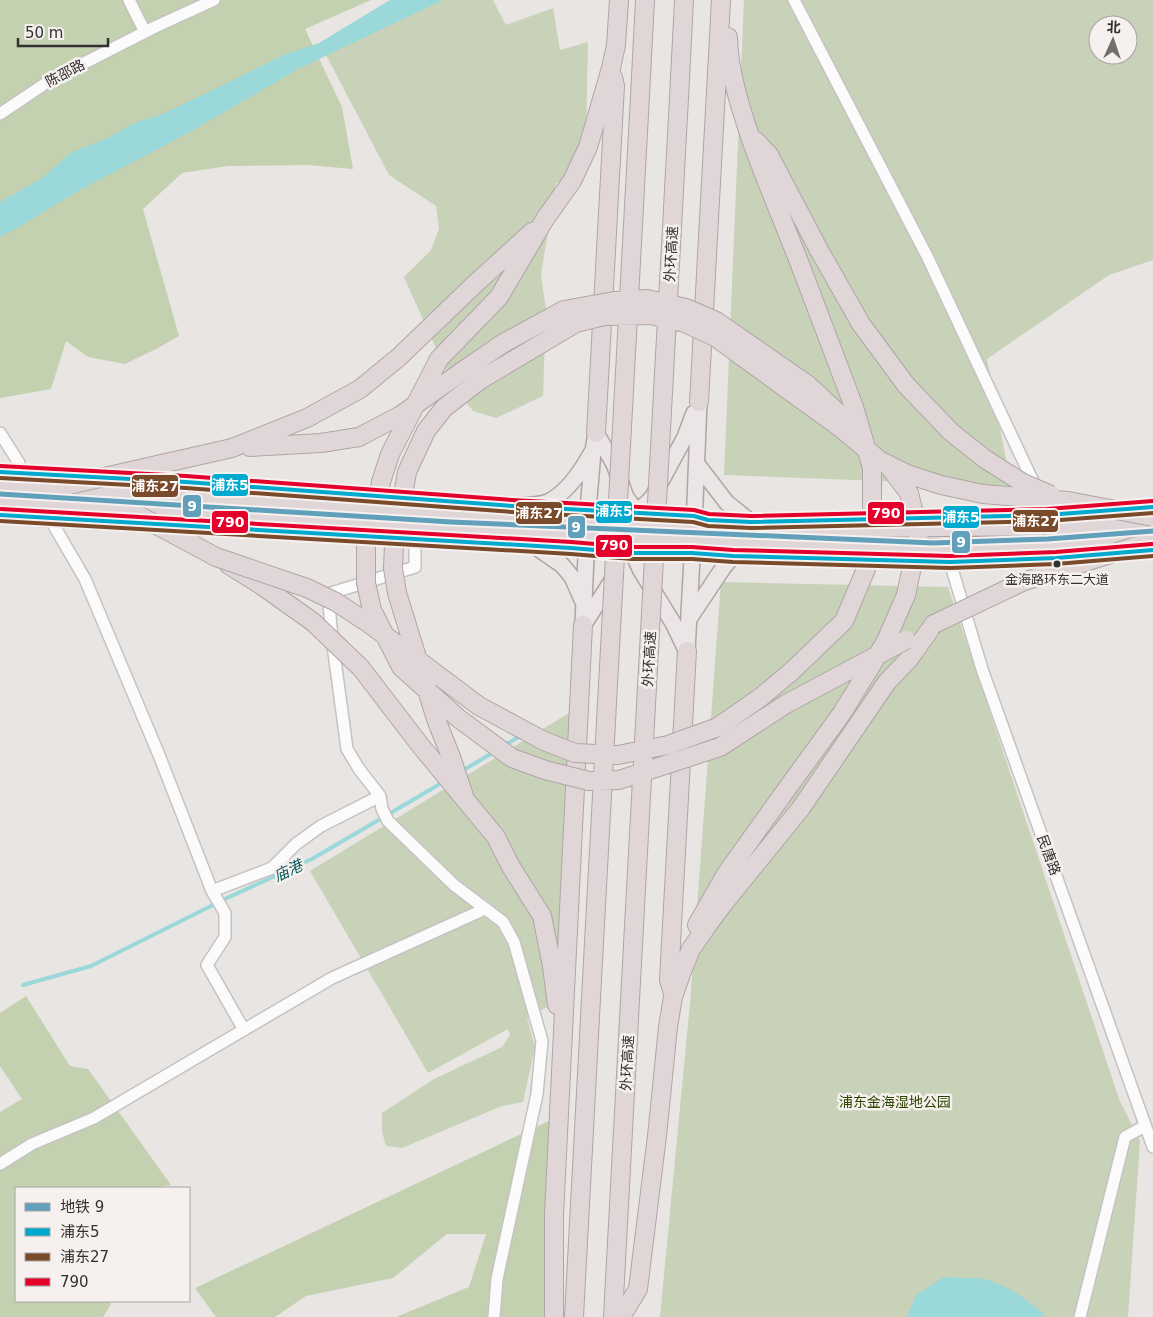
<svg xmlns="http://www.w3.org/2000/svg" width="1153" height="1317" font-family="'DejaVu Sans','Noto Sans SC',sans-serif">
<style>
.green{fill:#c7d2b8;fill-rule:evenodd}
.forest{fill:#c3d1b0}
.water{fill:#9bd8d9}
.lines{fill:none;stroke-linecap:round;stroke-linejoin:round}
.stream{stroke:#9bd8d9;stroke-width:4}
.minor-casing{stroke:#c5c3c2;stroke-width:14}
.major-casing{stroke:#afa5a6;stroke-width:18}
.highway-casing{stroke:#afa5a6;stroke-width:20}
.minor{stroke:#fcfbfb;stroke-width:11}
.major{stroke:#ebe5e6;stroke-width:15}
.highway{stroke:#e0d6d8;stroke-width:18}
.highway-bridge-casing{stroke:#afa5a6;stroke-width:20;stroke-linecap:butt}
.highway-bridge{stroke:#e0d6d8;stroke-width:18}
.bus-1-casing{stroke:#f6f1ef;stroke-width:8}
.bus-2-casing{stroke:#f6f1ef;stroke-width:8}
.bus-3-casing{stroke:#f6f1ef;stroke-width:8}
.bus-1{stroke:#00a9ce;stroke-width:4}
.bus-2{stroke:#7a4b2a;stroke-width:4}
.bus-3{stroke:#e4002b;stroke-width:4}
.metro-1-casing{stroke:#f6f1ef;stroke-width:9}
.metro-1{stroke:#61a0ba;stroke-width:5}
.bus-dot{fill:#323030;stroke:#f6f1ef;stroke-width:2}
.labels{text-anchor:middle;stroke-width:5;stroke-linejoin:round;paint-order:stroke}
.bus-label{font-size:13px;fill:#323030;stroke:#f6f1ef}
.street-label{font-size:14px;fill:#323030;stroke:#f6f1ef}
.park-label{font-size:14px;fill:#2d4503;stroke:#f6f1ef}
.water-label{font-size:15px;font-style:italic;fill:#08595b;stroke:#f6f1ef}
.line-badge{stroke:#f6f1ef;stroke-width:2}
.badge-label{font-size:14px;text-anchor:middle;font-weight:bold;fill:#fff}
</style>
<rect width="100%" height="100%" fill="#e8e5e3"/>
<path class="green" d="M438,0H493L506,25L553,8L560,50L588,42L585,174L556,183L541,274L546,310L543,396L496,418L473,411L452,384L404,277L431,250L439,229L436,206L389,175L325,53Z
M744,0H1153V260L1109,275L987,359L1011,486L724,475ZM1098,25H1128V55H1098Z
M721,582L948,587L1119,1099L1140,1141L1128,1317H660L690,1003Z
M574,710L558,1001L527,1018L535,1047L523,1102L502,1106L402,1148L386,1146L382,1132V1113L434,1079L502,1047L510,1035L508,1029L428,1073L310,871Z"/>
<path class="forest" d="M0,0H371L305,29L342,107L353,169L308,165L228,166L182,173L143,209L179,336L156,349L125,364L88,357L66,341L51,389L0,398Z
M26,996L70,1066L88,1069L171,1185L154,1188H16V1301H109L111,1304L103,1317H0V1112L22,1099L0,1066V1013Z
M551,1120L546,1200L544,1317H396L469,1287L486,1234H447L393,1278L306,1296L275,1317H216L195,1288Z"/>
<path class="water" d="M390,0H443L298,69L190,132L80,190L19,227L0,237V202L42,178L72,152L106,139L134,123L163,114L284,55L319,43Z
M944,1277L986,1279L1012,1290L1044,1313L1042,1317H907L916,1295Z"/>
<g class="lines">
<path class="stream" d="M505,745L522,735
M462,771L494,752
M23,985L91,966L227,898L312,859L445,781"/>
<defs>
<path id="minor" d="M129,0L145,32
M794,0L927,256L1037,490
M0,114L49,81L157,26L214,0
M0,433L19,463
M50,519L85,579L159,755L212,891L225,913V937L207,965L244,1030
M415,539V567L328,594L332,638L347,749L359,769L380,796L382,809L388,821L454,885L503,922L514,942L542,1041L537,1094L497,1279L494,1317
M950,562L982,669L1153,1147
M212,891L272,868L296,844L321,826L380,796
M0,1164L32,1144L94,1118L332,978L485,909
M1080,1317L1125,1137L1145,1126"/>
<path id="major" d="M596,433L614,464L626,497L642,519
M697,464L727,503L751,522
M0,472L91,477
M114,478L490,505
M512,506C524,506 537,506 548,502C567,493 582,470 592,452
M1127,509L1153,507
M0,515L36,518L571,548L632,553H692L733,556L950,562L1056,558L1094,555
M882,519L1047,515L1099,511
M628,526L637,512L652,498L685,437L694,413
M629,545L640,569L673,623L686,650
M536,547L562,565L572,577L583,602
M689,619L723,568L733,556
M584,624L615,576
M583,625L588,510L593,451L596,433
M687,651L695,502L699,402"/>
<path id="highway" d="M728,37C729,74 741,110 753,145C768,186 785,226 801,267
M640,96L645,0
M679,98L684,0
M756,141L769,155L819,250
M439,359L499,297L545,219L572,181L588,147L611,68L616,45L619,0
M699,402L721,0
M596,433L615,86L613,77
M250,447L321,443L359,437
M232,448L307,418L360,389L399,357L476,283L532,232
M0,481L69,485L218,497
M0,499L221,513
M1041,526L1150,520
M1046,544L1153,537
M229,565L261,585L313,622
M496,837L510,865L542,916L552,966L557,1005
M697,925L726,874L781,797
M672,990L669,980L687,651
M554,1317V1215L583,625
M574,1317L593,961
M613,1317L632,963
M621,1317L638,1289L657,1136L668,1027L673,997L682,971L691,949L707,926L724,903L801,808L887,682L909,659L934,624"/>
</defs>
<use href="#minor" class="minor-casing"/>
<use href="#major" class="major-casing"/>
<use href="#highway" class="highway-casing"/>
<use href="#minor" class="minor"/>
<use href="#major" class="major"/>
<use href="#highway" class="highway"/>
<defs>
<path id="highway-bridge" d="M819,250L861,324L906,385L951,432L985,459L1023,483L1051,495
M439,359L390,454L381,482L375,511L366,545V583L372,610L401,667L458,718L512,758L545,770L589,781L619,780L720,747L786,704L906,640
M359,437L401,415L464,370L502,344L564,310L614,301L647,299L686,308L716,321L808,385L847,421
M69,485L232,448
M218,497L337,506L841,528L1041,526
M123,507L216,557L307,588L336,602L371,625L479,706L544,741L575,753L618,755L668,745L718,727L761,697L792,671L844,621L866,569L872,540V468L854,407L801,267
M221,513L841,547L944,548L1046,544
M313,622L361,668L420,745L496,837
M934,624L1022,582L1136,546L1153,543
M781,797L842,713L885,643L906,595L919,534L909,493L890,468
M465,799L451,757L436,719L397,593L393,568L394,546L407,472L426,431L444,408L480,380L576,323L604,316L651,315L685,323L715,337L842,429L879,460L907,474L941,485L983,494L1068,501L1153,517
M593,961L640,96
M632,963L679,98"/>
</defs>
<use href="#highway-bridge" class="highway-bridge-casing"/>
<use href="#highway-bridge" class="highway-bridge"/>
<defs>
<path id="bus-1" d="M0,472L186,482L512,506L694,516L708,520L751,522L1047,515L1153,507
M0,515L571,548L632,553H692L733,556L950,562L1056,558L1153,550"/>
<path id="bus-2" d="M0,478L186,488L512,512L693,522L708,526L751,528L1047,521L1153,513
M0,521L571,554L632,559H692L733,562L950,568L1056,564L1153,556"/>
<path id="bus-3" d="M0,466L186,476L512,500L694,510L709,514L751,516L1047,509L1153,501
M1,509L571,542L632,547H692L733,550L950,556L1056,552L1152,544"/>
</defs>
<use href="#bus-1" class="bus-1-casing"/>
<use href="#bus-2" class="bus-2-casing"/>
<use href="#bus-3" class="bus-3-casing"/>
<use href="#bus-1" class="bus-1"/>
<use href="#bus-2" class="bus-2"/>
<use href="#bus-3" class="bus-3"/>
<defs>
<path id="metro-1" d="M0,494L451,522L933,543L1048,539L1153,531"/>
</defs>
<use href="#metro-1" class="metro-1-casing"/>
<use href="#metro-1" class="metro-1"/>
</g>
<circle class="bus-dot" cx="1057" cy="564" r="4.5"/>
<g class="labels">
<g class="bus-label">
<text x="1057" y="584">金海路环东二大道</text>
</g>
<g class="street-label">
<text transform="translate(65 73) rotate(-28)" y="5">陈邵路</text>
<text transform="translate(671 254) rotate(-87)" y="5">外环高速</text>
<text transform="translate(649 659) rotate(-87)" y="5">外环高速</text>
<text transform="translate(1049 855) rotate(70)" y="5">民唐路</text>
<text transform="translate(627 1063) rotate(-87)" y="5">外环高速</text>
</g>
<g class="park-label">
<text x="895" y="1107">浦东金海湿地公园</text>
</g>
<g class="water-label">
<text transform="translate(288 871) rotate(-26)" y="5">庙港</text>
</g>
</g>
<g class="line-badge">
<rect x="211" y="473" width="38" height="24" rx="5" fill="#00a9ce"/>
<rect x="131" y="474" width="48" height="24" rx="5" fill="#7a4b2a"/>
<rect x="182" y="494" width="20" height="24" rx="5" fill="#61a0ba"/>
<rect x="595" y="500" width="38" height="24" rx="5" fill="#00a9ce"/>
<rect x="867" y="501" width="38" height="24" rx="5" fill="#e4002b"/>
<rect x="515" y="501" width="48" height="24" rx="5" fill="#7a4b2a"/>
<rect x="942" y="505" width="38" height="24" rx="5" fill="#00a9ce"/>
<rect x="1012" y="509" width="47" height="24" rx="5" fill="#7a4b2a"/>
<rect x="211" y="510" width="38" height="24" rx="5" fill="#e4002b"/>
<rect x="567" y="515" width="19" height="24" rx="5" fill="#61a0ba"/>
<rect x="951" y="530" width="20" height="24" rx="5" fill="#61a0ba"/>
<rect x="595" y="534" width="38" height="24" rx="5" fill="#e4002b"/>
</g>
<g class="badge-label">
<text x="230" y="490">浦东5</text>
<text x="155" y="491">浦东27</text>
<text x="192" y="511">9</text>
<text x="614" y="516">浦东5</text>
<text x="886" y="518">790</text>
<text x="539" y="518">浦东27</text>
<text x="961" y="522">浦东5</text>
<text x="1036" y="526">浦东27</text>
<text x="230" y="527">790</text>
<text x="576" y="532">9</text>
<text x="961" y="547">9</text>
<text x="614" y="550">790</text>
</g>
<rect x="15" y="1187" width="175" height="115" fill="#f6f1ef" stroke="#a8a4a3"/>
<rect x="25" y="1203" width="25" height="8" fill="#61a0ba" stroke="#a8a4a3"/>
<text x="60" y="1212" font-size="15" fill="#323030">地铁 9</text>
<rect x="25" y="1228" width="25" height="8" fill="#00a9ce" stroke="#a8a4a3"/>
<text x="60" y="1237" font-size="15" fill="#323030">浦东5</text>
<rect x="25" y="1253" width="25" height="8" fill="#7a4b2a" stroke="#a8a4a3"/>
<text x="60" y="1262" font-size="15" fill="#323030">浦东27</text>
<rect x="25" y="1278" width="25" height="8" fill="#e4002b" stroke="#a8a4a3"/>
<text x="60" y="1287" font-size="15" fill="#323030">790</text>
<g transform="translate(1113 40) rotate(3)"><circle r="24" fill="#f6f1ef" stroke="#a8a4a3"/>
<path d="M0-4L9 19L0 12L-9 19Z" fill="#726f6f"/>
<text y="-8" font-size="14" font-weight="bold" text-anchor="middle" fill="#323030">北</text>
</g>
<path d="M18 38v8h90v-8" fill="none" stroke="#323030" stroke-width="2.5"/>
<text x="25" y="38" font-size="15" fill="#323030" stroke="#f6f1ef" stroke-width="4" paint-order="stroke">50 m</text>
</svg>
